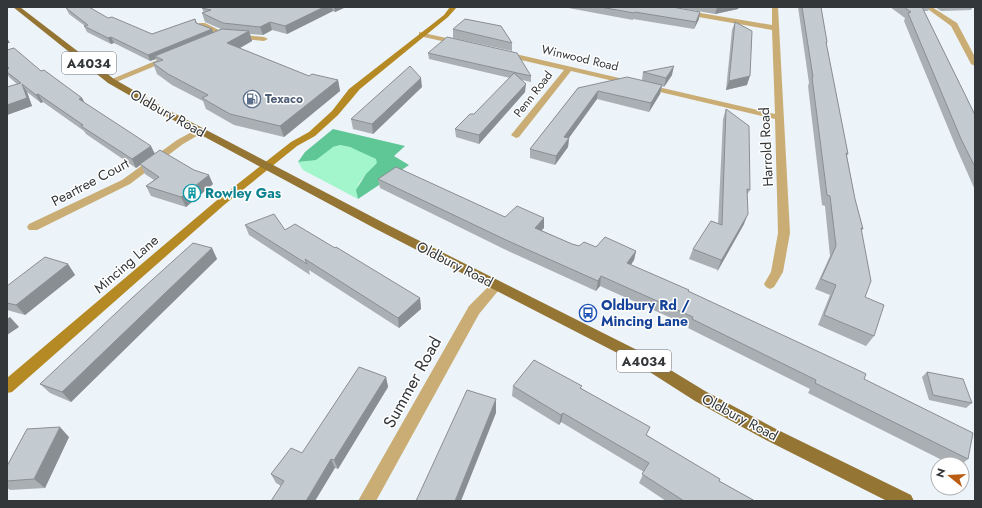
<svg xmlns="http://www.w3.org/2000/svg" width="982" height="508" font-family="Jost,sans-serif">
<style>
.green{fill:#a3f6cb}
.forest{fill:#5fc796}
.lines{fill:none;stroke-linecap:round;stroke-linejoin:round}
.street{fill:#caad74;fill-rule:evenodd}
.secondary{fill:#b58924;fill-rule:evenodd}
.primary{fill:#957533;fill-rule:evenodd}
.wall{fill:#a9afb3}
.shaded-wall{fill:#898e92}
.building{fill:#c4cbd0;stroke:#898e92}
.labels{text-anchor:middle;stroke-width:3;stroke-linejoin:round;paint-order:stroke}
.far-street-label{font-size:12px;fill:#343739;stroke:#fff}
.far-service-label{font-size:12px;font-weight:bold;fill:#4e5e75;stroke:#fff;text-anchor:start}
.shield{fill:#fff;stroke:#717374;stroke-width:1}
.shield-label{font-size:13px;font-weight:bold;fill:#343739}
.street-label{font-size:14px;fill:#343739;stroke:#fff}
.culture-label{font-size:14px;font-weight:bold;fill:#0d838f;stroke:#fff;text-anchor:start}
.transit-label{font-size:14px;font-weight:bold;fill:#164399;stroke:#fff;text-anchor:start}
.near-street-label{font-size:17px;fill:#343739;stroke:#fff}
</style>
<rect width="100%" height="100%" fill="#ecf3f9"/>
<path class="green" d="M340,145C353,147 364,152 376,159L378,163C367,176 354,180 358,199L303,170L298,162C320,161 322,149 340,145Z"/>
<path class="forest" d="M333,129L405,146L394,156L409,165L358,199L356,190L366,174L377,163L376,159L350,147L340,145L333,147L316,160L298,162L305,152Z"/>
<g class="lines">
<path class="street" d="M650,7H665L772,25V7H778L790,233L783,272L774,287L770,289L766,287L764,284L771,272L778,233L775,119L571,71L519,137L516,138L511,135L564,70L500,55V51H503L775,114L772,30L653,9Z
M925,7H932L957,23L975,57V66L971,64L951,26Z
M199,23H205L225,33L264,37L268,39L264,41L224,37L199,27Z
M419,32L460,41L464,43L460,45L419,36Z
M165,57H168L172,59L114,83H108L107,81Z
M199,128L202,129L204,131L202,133L183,144L130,184L37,230H29L27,227L29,224L122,180L177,140Z
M497,280L501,282L503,285L479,314L376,501H358L469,306L493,282Z"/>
<path class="secondary" d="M450,7H457L448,17L360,89L338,115L315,136L297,146L224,205L12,392L7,393V378L216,201L291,142L309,132L332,111L349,89L444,15Z"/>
<path class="primary" d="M13,7H20L114,79L168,110L384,223L641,352L705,391L778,430L911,495L914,501H887L766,440L695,401L631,360L376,229L162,114L108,83Z"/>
</g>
<path class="wall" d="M204,7H346L335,12L333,11L287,34L272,30L263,35L250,34L252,41L240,48L309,76L338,80L340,91L284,137L234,125L206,109L203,101L172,85L157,74L153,63L157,62L156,59L150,61L114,43L111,44L87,32L84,26H85L69,14L66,8L108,18L152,34L195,19L197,23L213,32L221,29L205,22L202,13H204L202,8Z
M563,7H672L699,19L694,29L633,19V20Z
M674,7H739L738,9L715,14Z
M798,7H821L827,42L826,44L848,154L847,156L855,199L863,229L861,231L865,297L874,336L866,346L818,325L830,295L815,289L830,256L825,206L822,205L808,86L809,83Z
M890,7H930L928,11H924L975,115V190L956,147L904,21L905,18Z
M935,7H973L971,10L941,11Z
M735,22L747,85L726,90L732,30Z
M453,29L512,43V51L453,38Z
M7,50L41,71L82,98L85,103L155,154L213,184L186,207L151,196L146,186L154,180L145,174L141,165L136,168L86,134L84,131L43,102L41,103L27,92L32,106L7,115V87L17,84L10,78L7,74Z
M428,53L531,76V82L522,80L525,92L479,144L456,137L455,129L474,114L510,78L429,59Z
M643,72L672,75L664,87L662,86L660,94L649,112L597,99L569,138L568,147L555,165L530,158V149L578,88L642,80Z
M422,87L373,134L353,129L351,119Z
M726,109L750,190L747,195L744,224L717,272L718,270L689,259L693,249L718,224L723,119Z
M378,179L544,228L541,230L572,244L579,246L636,251L634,260L631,265L688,291L864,379L968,459L962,464H950L808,393L810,389L688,328L689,326L600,286L596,291L506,250L380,188Z
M245,225L285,230L420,298L421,309L399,328L309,270L310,275L249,235Z
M212,248L217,259L71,402L50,393L40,384Z
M68,264L75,275L25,315L7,310V286Z
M927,372L972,403L966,408L929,400L922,377Z
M386,377L388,387L338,469L335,468L281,486L276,483L271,474L302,453Z
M513,386L581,388L647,435L719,481L755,501H666L639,483L644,472L561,422L559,425L512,396Z
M69,437L45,488L10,490L7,488V466Z"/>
<path class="shaded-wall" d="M324,7H332L333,11L287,34L285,26Z
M334,7H346L335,12Z
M717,7H739L738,9L715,14Z
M700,12L699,19L694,29L696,22Z
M270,22L272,30L263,35L260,27Z
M212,29L214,35L155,56L156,59L150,61L148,55Z
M249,31L252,41L231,53L227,43Z
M111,37L114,43L111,44L108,38Z
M7,38L10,43H7Z
M674,66L672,75L664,87L666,78Z
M750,76L747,85L726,90L729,81Z
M421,78L422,87L373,134L372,124Z
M338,80L340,91L284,137L280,126Z
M22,84L27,92L32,106L7,115V105Z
M526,84L525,92L479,144V135Z
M662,85L660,94L649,112L651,103Z
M598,91L597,99L563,146L564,137Z
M38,94L43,102L41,103L36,95Z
M82,98L86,106L79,99Z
M569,138L568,147L555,165L556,156Z
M151,146L155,154L136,168L132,159Z
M209,175L213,184L186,207L181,197Z
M748,214L744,224L717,272L721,261Z
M544,218V228L535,237V228Z
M212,248L217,259L71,402L62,392Z
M636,251L634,260L625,273L627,263Z
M68,264L75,275L25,315L16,305Z
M601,276L600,286L596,291L598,281Z
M420,298L421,309L399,328L398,318Z
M10,317L19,327L7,335V319Z
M386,377L388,387L338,469L334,460Z
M496,399V413L461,501H455Z
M563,413L561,422L559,425L561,415Z
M60,427L69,437L45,488L34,479Z
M331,459L335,468L315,501H306Z"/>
<path class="building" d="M67,7H89L108,18L112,17L152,34L195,19L196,23L212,29L148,55L111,37L108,38L84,26L88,25L66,8Z
M204,7H324L285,26L270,22L260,27L223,23L202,13L211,10L202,8Z
M600,7H672L700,12L696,22L635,12L634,13Z
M802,7H821L827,42H826L848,154L846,153L855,199L863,229L861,228L871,281L865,297L884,305L874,336L824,315L836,285L821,279L836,246L830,196L827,195L812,77H813Z
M904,7H922L975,115V167L961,139L908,13L911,12Z
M465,19L501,26L512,43L453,29Z
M735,22L752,31L750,76L729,81Z
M222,29L249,31L227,43L309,76L312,74L338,80L280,126L230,114L202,98L208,95L168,74L153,63L163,60L155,56Z
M447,37L517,53L531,76L428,53Z
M14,48L41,71L44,70L82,98L79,99L151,146L132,159L81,126L83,125L38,94L36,95L22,84L27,98L7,105V87L21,83L7,72V69L9,68L7,67V50Z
M410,66L421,78L372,124L351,119Z
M674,66L666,78L643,72Z
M514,73L526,84L479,135L455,129L470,114H474Z
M627,77L662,85L651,103L598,91L564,137L569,138L556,156L530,149L578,88Z
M726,109L749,126L750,190L747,189L748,214L721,261V260L693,249L711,221L722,225Z
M160,150L194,170L209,175L181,197L146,186L159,177L140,164Z
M396,167L505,217L517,206L544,218L535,228L572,244L579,246L584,242L596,247L605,237L636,251L627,263L689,290L688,291L860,371L866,374L864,379L973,433L968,459L815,383L816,380L692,319L693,317L601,276L598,281L506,240L378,179Z
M274,214L285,230L295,224L335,248L336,247L420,298L398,318L305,259L307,264L245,225Z
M193,243L212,248L62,392L40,384L132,298Z
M45,257L68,264L16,305L7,303V286Z
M534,360L582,386L580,388L650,427L646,435L720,479L719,481L755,501H684L642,474L649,463L563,413L561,415L513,386Z
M359,367L386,377L334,460L331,459L306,501H271L284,481L271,474L291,448L302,453Z
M927,372L963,379L972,403L933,395Z
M467,390L496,399L455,501H416Z
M60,427L34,479L7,481V466L27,429Z"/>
<defs>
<symbol id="fuel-ring" viewBox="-11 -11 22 22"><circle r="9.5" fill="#fff" stroke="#5c6f8a" stroke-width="1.5"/><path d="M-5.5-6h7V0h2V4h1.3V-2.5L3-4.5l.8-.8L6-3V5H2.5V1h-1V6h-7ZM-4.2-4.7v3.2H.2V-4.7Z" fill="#5c6f8a"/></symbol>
<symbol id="building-ring" viewBox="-11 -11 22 22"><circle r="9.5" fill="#fff" stroke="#0f9aa8" stroke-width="1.5"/><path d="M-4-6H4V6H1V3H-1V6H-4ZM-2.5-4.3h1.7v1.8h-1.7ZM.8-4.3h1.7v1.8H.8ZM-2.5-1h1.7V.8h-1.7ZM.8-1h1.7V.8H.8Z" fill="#0f9aa8"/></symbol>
<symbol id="bus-ring" viewBox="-11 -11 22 22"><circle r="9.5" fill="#fff" stroke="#1a4fb4" stroke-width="1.5"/><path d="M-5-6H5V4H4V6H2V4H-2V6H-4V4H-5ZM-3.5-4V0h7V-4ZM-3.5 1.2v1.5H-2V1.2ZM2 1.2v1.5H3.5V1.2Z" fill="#1a4fb4"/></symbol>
</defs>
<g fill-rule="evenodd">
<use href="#fuel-ring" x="242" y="89" width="20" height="20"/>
<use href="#building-ring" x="182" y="183" width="20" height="20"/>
<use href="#bus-ring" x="578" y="303" width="20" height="20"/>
</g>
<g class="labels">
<g class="far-street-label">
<text transform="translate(580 58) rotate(13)" y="4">Winwood Road</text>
<text transform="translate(533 94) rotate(-52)" y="4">Penn Road</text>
</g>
<g class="far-service-label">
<text x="265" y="103">Texaco</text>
</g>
<g class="shield">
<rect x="62" y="52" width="54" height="22" rx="3"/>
<rect x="617" y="350" width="54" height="22" rx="3"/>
</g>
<g class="shield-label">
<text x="89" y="68">A4034</text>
<text x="644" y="366">A4034</text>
</g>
<g class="street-label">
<text transform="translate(168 113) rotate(29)" y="5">Oldbury Road</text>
<text transform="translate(766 147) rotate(-93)" y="5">Harrold Road</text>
<text transform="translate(90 182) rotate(-28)" y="5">Peartree Court</text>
<text transform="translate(126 264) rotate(-41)" y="5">Mincing Lane</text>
<text transform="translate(455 264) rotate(27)" y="5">Oldbury Road</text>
<text transform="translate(740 417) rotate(28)" y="5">Oldbury Road</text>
</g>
<g class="culture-label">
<text x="205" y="198">Rowley Gas</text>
</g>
<g class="transit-label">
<text x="601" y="310">Oldbury Rd /<tspan x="601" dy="16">Mincing Lane</tspan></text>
</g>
<g class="near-street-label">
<text transform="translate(412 382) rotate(-61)" y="6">Summer Road</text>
</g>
</g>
<rect width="982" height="508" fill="none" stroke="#343739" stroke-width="16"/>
<g transform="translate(950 476) rotate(288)"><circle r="19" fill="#ffffff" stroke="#aeafb0"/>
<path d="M0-3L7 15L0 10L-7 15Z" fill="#bb5c13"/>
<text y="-6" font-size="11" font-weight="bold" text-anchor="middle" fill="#343739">N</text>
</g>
</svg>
